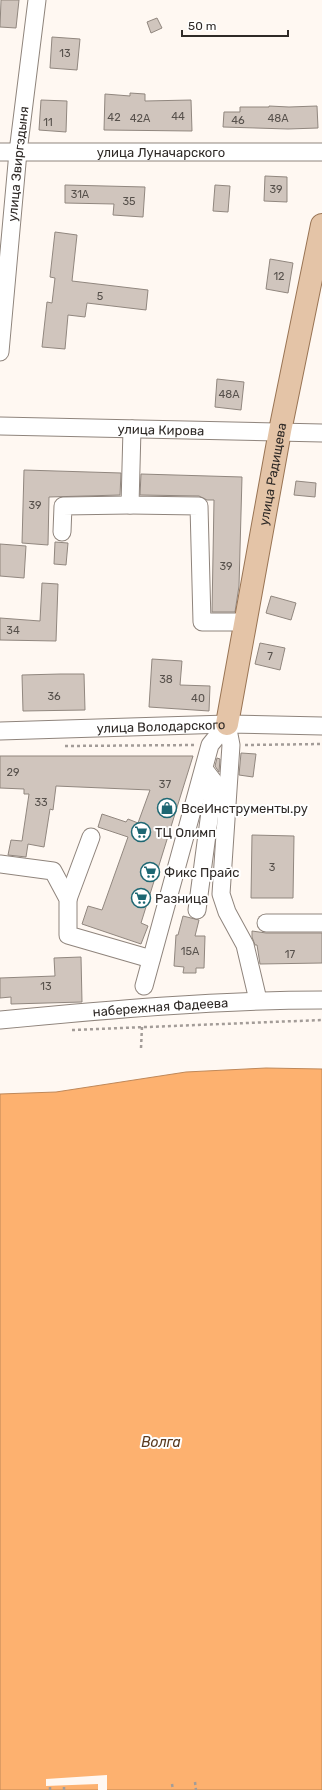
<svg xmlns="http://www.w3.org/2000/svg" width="322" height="1790" font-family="Rubik,sans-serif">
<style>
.water{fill:#fdb16f;stroke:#bf8859}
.pier{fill:#fff8f2}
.building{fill:#d0c5bd;stroke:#91877f}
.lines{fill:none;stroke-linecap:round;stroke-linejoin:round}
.minor-casing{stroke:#8f847c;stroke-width:19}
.major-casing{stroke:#997454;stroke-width:24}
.path{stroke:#a39c98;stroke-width:2.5;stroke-dasharray:3 3;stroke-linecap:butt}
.minor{stroke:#fff;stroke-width:17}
.major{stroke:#e4c4a7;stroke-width:22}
.labels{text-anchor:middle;stroke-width:4;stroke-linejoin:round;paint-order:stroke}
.number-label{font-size:11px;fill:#57514c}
.street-label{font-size:13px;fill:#2f2a27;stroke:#fff}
.poi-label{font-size:13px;fill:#2f2a27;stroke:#fff;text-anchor:start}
.water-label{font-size:14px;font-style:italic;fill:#5a3a1f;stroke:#fff}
</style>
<rect width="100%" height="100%" fill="#fff8f2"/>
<path class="water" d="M266,1068L322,1069V1790H0V1094L56,1092L186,1072Z"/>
<path class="pier" d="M107,1775V1790H98V1784L46,1786V1779Z"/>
<path class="building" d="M1,0H19L16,28L0,27Z
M157,18L162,28L151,33L147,22Z
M52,37L80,39L77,70L50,68Z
M130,93L145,94V101L191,100L192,131L104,130L105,94L130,96Z
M41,100L67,101L66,132L39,130Z
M269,106L289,107L317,106L318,128L288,129L223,127L224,112H240V107H269Z
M265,176L287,177V202L264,201Z
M65,185L145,187L143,217L113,215L114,204L65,203Z
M215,185L230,186L228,212L213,211Z
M55,232L77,235L72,281L148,290L146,310L87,303L85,317L68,315L65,349L42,347L47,302L52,303L55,278L50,277Z
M270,259L293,263L288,293L266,289Z
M217,379L244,382L241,410L215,407Z
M24,470L121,473L120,495L49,497L48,545L22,543Z
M141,474L242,477L239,586L235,612H212L214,500H207L199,496L140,495Z
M296,481L316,483L315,497L294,495Z
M55,542L68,543L66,565L54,564Z
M0,544L26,546L24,578L0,576Z
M42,583L58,584L56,641L0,640V618L40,621Z
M271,596L296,603L291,620L266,613Z
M260,643L285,648L280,670L255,664Z
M152,659L182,661L180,685L210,686L209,711L149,707Z
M60,674H84L85,710L23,711L22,675Z
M241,753L256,754L253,777L239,775Z
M0,756H193L141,923L148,926L141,944L82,924L88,906L102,910L128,837L98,827L102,814L126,822L128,819L138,823L150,790L56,786L53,810L50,809L44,847L28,844L26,857L8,855L11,840L22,841L29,794H24V789L0,788Z
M217,758L220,759L219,772L215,766Z
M252,835L294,836L293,898H251Z
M183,916L199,920L195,936H205L204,968H196V973H183L184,967L174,966L176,935H178Z
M252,931L266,933H322V963L260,964L257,945H255L252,937Z
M81,957L82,1002L11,1004V997L0,998V978L55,976L54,958Z"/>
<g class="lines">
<defs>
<g id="minor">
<path id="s1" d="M0,152H322"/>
<path id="s2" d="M0,352L18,152L37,0"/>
<path id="s3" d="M0,426L322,433"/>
<path d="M132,429L130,505L199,506L202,622H245"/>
<path d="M62,532L63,506L130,505"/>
<path d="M227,724L231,745L221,894L227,912L245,945L258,1000"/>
<path id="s4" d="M0,731L227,724L322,726"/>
<path d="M0,864L53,871L68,899V935L151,959"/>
<path d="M68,899L91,837"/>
<path d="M197,910L214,782L204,769"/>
<path d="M266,923H322"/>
<path d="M144,986L210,745L227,724"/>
<path id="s5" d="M0,1020C107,1010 214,1000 322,1000"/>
</g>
<g id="major">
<path id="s6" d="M227,724L280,431L322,225"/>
</g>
</defs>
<use href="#minor" class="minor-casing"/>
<use href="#major" class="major-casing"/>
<path class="path" d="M245,745L322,744
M65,746L196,745
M72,1030L322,1020
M141,1048L142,1027
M195,1782L196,1790
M172,1784L173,1790
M50,1790V1786
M64,1790V1785"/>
<use href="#minor" class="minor"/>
<use href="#major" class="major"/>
</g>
<defs>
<symbol id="shop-ring" viewBox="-11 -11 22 22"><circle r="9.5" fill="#fff" stroke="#1d6773" stroke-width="1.5"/><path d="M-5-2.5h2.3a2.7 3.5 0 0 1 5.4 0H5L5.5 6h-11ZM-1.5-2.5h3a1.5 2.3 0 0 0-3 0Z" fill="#1d6773"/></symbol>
<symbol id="supermarket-ring" viewBox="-11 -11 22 22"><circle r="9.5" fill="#fff" stroke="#1d6773" stroke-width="1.5"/><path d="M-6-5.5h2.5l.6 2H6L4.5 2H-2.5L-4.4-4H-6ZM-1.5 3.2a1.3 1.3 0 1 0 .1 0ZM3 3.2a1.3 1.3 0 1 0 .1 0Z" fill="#1d6773"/></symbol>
</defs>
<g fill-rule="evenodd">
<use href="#shop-ring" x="156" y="797" width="22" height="22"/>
<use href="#supermarket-ring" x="130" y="821" width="22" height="22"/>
<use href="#supermarket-ring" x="139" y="861" width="22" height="22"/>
<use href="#supermarket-ring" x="130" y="887" width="22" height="22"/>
</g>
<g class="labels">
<g class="number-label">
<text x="65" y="57">13</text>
<text x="178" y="120">44</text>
<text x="114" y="121">42</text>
<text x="140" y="122">42А</text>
<text x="278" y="122">48А</text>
<text x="238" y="124">46</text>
<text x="48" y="126">11</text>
<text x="276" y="193">39</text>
<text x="80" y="198">31А</text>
<text x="129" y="205">35</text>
<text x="279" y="280">12</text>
<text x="100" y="300">5</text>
<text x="229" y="398">48А</text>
<text x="35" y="509">39</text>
<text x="226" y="570">39</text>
<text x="13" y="634">34</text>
<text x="270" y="660">7</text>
<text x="166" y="683">38</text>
<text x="54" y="700">36</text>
<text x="198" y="702">40</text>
<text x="13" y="776">29</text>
<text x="165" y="788">37</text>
<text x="41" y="806">33</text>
<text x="272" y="871">3</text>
<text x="190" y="955">15А</text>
<text x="290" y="958">17</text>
<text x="46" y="990">13</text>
</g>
<g class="street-label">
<text dy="5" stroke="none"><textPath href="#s1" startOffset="161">улица Луначарского</textPath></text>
<text dy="5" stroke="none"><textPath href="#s2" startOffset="189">улица Звиргздыня</textPath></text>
<text dy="5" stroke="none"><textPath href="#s3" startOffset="161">улица Кирова</textPath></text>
<text dy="5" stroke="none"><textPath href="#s6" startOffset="254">улица Радищева</textPath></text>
<text dy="5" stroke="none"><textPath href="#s4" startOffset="161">улица Володарского</textPath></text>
<text dy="5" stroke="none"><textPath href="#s5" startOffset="161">набережная Фадеева</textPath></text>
</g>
<g class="poi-label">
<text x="181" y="813">ВсеИнструменты.ру</text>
<text x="155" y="837">ТЦ Олимп</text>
<text x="164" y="877">Фикс Прайс</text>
<text x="155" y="903">Разница</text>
</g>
<g class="water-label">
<text x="161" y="1447">Волга</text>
</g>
</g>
<path d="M182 30v6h106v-6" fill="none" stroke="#2f2a27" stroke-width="2"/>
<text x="188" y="30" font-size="12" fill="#2f2a27" stroke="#ffffff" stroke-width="3" paint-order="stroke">50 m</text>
</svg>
